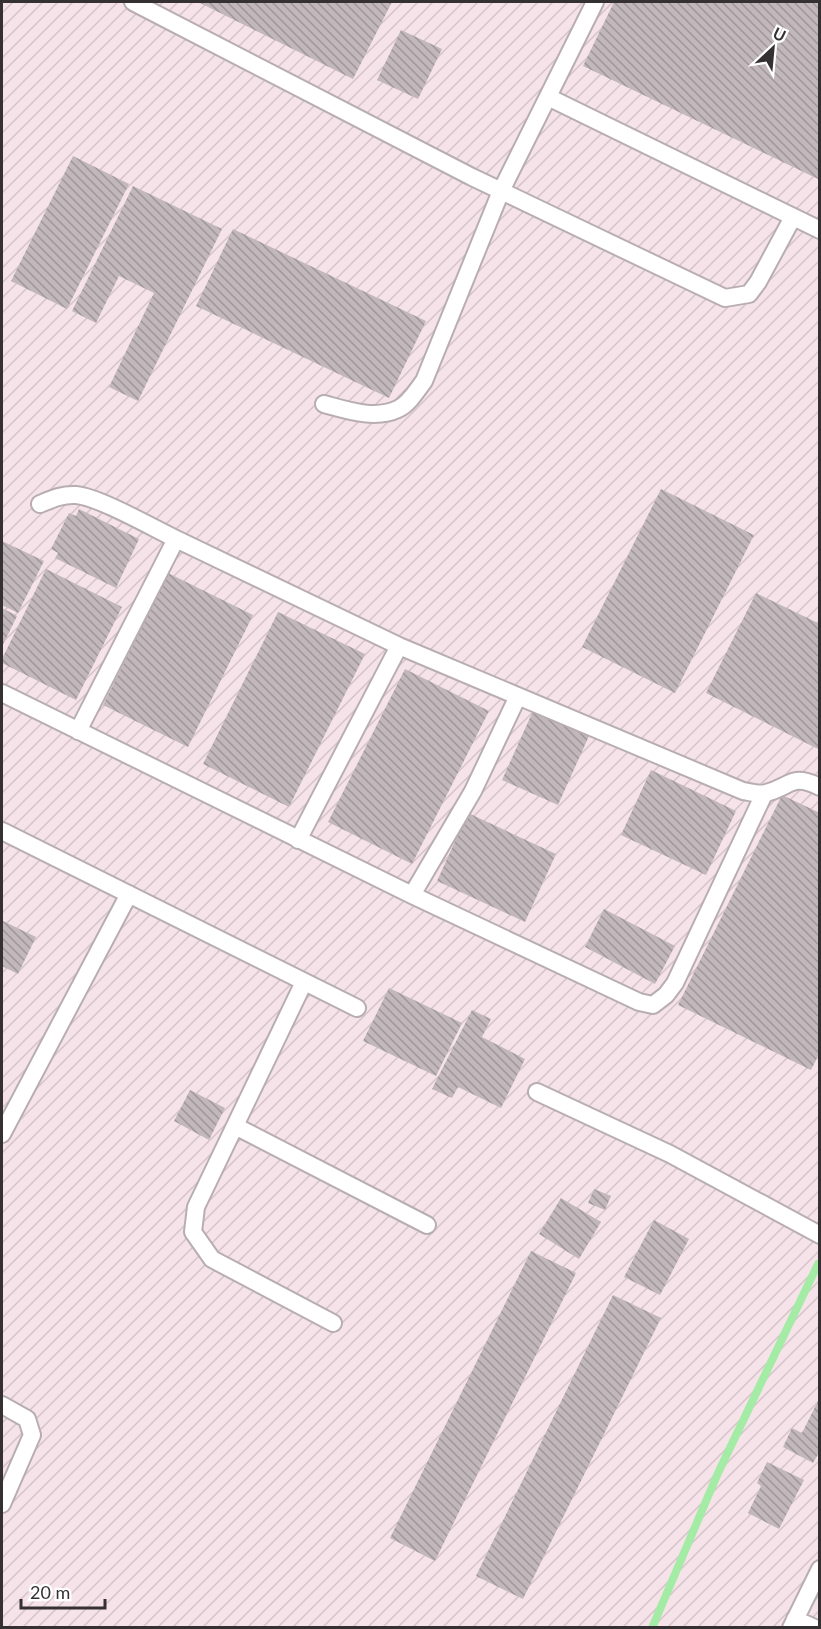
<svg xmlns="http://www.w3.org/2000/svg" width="821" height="1629" font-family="Lato,sans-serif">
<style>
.industrial{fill:url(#industrial-furrows)}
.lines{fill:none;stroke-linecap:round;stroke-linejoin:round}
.stream{stroke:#a4eba6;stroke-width:8}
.building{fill:url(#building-back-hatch)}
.service-casing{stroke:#b8aeb1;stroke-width:20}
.service{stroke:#fff;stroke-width:16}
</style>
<defs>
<pattern id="industrial-furrows" width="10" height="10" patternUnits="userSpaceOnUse" patternTransform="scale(1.5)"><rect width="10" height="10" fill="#f6e3ea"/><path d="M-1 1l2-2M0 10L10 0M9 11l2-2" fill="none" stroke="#d4c3c9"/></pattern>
<pattern id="building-back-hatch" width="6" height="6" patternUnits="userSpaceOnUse" patternTransform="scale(1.5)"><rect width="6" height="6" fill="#c2b8bb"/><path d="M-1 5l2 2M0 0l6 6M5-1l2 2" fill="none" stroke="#9e9699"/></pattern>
</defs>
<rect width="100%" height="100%" fill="#fbf0f4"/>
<path class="industrial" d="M2,2H819V1627H2Z"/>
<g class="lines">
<path class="stream" d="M652,1628L718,1473L818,1264"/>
</g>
<path class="building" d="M198,2H392L353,79Z
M614,2H820V180L583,66Z
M401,30L442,49L418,99L377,80Z
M73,156L129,184L67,309L11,281Z
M133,186L222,229L138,401L109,387L154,293L119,276L96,323L72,311Z
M233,229L426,321L389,398L196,306Z
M661,489L754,535L675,693L582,647Z
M79,509L139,539L116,588L55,558L58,553L51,549L69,513L76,516Z
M2,541L44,561L18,613L2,605Z
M46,569L122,607L76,700L2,663V659Z
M168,573L253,615L188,747L103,705Z
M756,593L820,624V750L706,693Z
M2,608L17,616L2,647Z
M278,612L365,654L289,807L203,764Z
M405,669L489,711L412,864L328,822Z
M533,711L589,736L558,805L502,780Z
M651,770L736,811L706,875L621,835Z
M782,795L820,813V1052L811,1070L678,1005Z
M468,813L556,854L525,922L437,881Z
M604,909L675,946L655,984L585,947Z
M3,921L36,937L18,974L2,966Z
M389,988L462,1023L436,1076L363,1041Z
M472,1010L491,1019L482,1037L525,1059L501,1108L458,1087L452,1098L432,1089Z
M190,1090L225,1108L209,1140L174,1121Z
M594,1189L611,1196L605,1210L588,1203Z
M561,1198L601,1222L579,1259L539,1234Z
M654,1220L689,1239L660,1295L624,1277Z
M531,1251L576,1273L435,1561L390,1538Z
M613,1295L661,1318L523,1599L476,1576Z
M820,1397V1451L813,1463L783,1447L792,1428L802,1433Z
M767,1462L804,1480L779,1529L748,1513L761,1486L757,1483Z"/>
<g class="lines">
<defs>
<path id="service" d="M133,2L472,177L725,298L749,294L758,282L793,217
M548,97L820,230
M324,404C346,410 375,420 398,409C409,404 417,390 424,381L501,191L595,2
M40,504C52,499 63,494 76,495C99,497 153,528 176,539L78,731
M176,539L399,646L298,840
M399,646L743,791C750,792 759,795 766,793C792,786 791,773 820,787
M2,693L412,895L639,1002L653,1005L666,995L675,983L764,794
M2,831L357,1008
M412,895L473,791L518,696
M304,982L196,1207L193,1232L212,1259L333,1323
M537,1092L670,1154L820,1235
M235,1126L427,1225
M2,1134L129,894
M2,1405L27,1419L32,1435L2,1504
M795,1619L815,1628
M791,1628L820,1569"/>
</defs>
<use href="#service" class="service-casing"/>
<use href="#service" class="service"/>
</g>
<rect width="821" height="1629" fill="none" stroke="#353132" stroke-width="6"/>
<g transform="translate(773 48) rotate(26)" stroke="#ffffff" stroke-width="4.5" paint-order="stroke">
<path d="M0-4.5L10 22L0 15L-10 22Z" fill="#353132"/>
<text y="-9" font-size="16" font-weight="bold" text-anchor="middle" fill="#353132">U</text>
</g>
<path d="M21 1599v9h84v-9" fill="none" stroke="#353132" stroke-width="3"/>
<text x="30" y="1599" font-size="18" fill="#353132" stroke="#ffffff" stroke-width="4.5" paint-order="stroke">20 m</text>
</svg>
